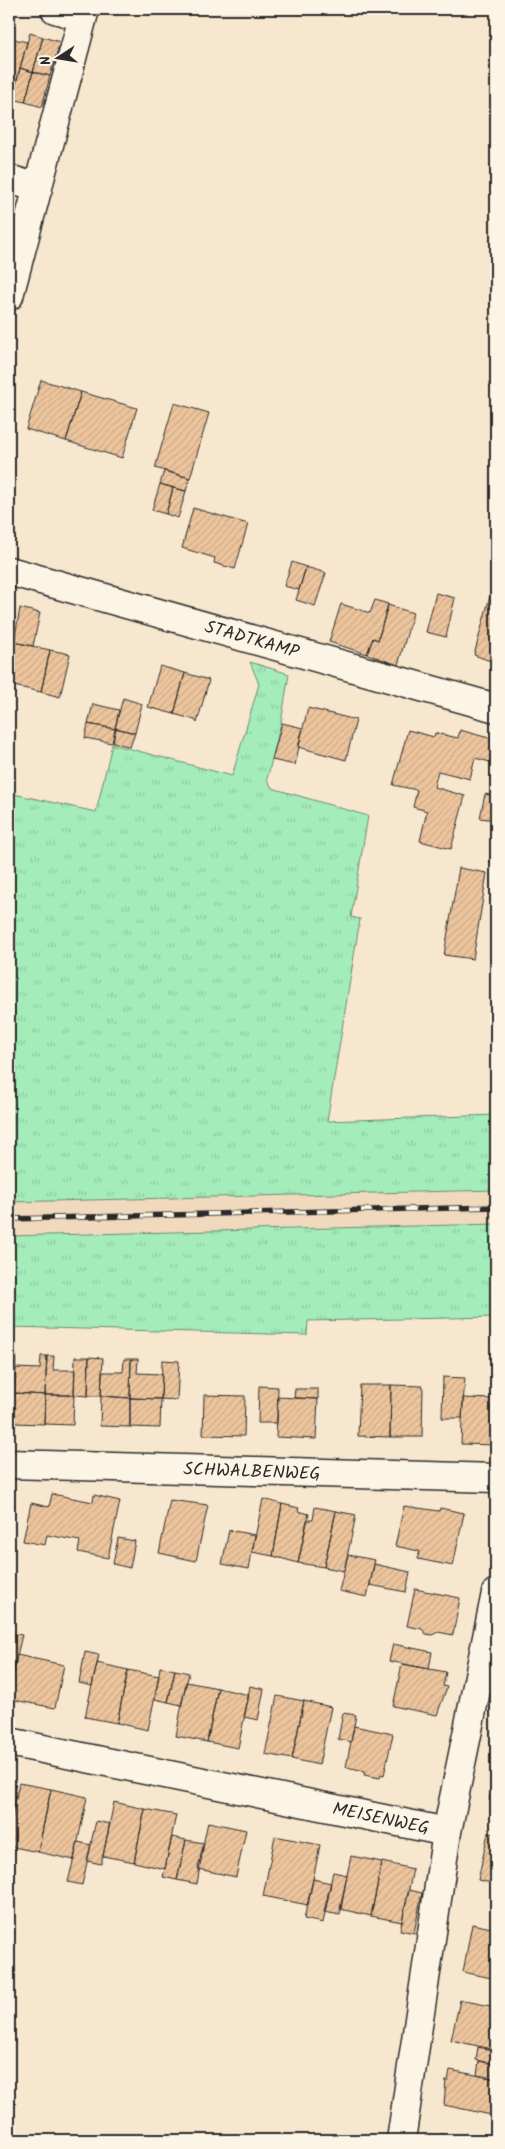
<svg xmlns="http://www.w3.org/2000/svg" width="505" height="2149" font-family="Kalam,sans-serif">
<style>
.built{fill:#f1d9bd}
.grass{fill:url(#grass-tufts);stroke:#688c73}
.building{fill:url(#building-hatch);stroke:#2b2b2b}
.lines{fill:none;stroke-linecap:round;stroke-linejoin:round}
.street-casing{stroke:#2b2b2b;stroke-width:31}
.street{stroke:#fcf5e5;stroke-width:28}
.rail-casing{stroke:#2b2b2b;stroke-width:5.5}
.rail{stroke:#fcf5e5;stroke-width:4;stroke-dasharray:11;stroke-linecap:butt}
.labels{text-anchor:middle;stroke-width:5;stroke-linejoin:round;paint-order:stroke}
.street-label{font-size:18px;fill:#2b2b2b;stroke:#fcf5e5}
</style>
<defs>
<pattern id="grass-tufts" width="24" height="20" patternUnits="userSpaceOnUse" patternTransform="scale(1.25)"><rect width="24" height="20" fill="#a4edbb"/><path d="M3 7l-1-3M5 7V3M7 7l1-3M15 17l-1-3M17 17v-4M19 17l1-3" fill="none" stroke="#8dcba1"/></pattern>
<pattern id="building-hatch" width="6" height="6" patternUnits="userSpaceOnUse" patternTransform="scale(1.25)"><rect width="6" height="6" fill="#edc59d"/><path d="M-1 1l2-2M0 6l6-6M5 7l2-2" fill="none" stroke="#cba987"/></pattern>
</defs>
<rect width="100%" height="100%" fill="#f8e7cf"/>
<filter id="ink" filterUnits="userSpaceOnUse"><feTurbulence type="fractalNoise" baseFrequency=".02" numOctaves="2"/><feDisplacementMap in="SourceGraphic" scale="10" xChannelSelector="R" yChannelSelector="G"/><feConvolveMatrix kernelMatrix="1 2 1 2 8 2 1 2 1" color-interpolation-filters="sRGB"/></filter>
<g filter="url(#ink)">
<path class="built" d="M496,1190V1224L9,1236V1202Z"/>
<path class="grass" d="M250,662L289,674L281,723L267,779L272,788L368,816L351,917L360,919L327,1121L496,1115V1190L9,1202V793L96,812L112,744L232,776L259,684Z
M496,1224V1317L308,1321L307,1335L9,1327V1236Z"/>
<path class="building" d="M9,22L14,23L10,38L27,42L16,84L9,83Z
M30,33L43,37L33,72L20,68Z
M43,37L60,42L50,76L33,72Z
M20,68L33,72L25,102L12,99Z
M33,72L50,76L42,107L25,102Z
M41,380L81,392L66,441L26,429Z
M81,392L137,408L122,458L66,441Z
M174,403L209,413L190,478L155,468Z
M164,471L190,478L186,491L160,484Z
M160,484L173,488L166,514L152,510Z
M173,488L186,491L178,518L166,514Z
M193,508L248,524L235,569L214,563L215,558L182,548Z
M292,562L306,567L299,590L284,586Z
M306,567L326,573L315,606L296,600Z
M436,593L455,598L446,637L426,632Z
M490,596L496,598V663L474,655Z
M375,600L388,604L378,640L373,638L367,654L329,642L341,604L370,613Z
M388,605L413,613L398,665L367,654L373,638L378,640Z
M20,608L40,613L33,646L14,642Z
M9,641L50,650L41,692L9,685Z
M50,650L70,654L60,697L41,692Z
M160,666L185,673L174,714L148,707Z
M185,673L209,680L197,723L195,720L174,714Z
M123,698L142,704L135,733L115,728Z
M93,704L119,710L115,729L88,724Z
M308,708L356,720L346,760L298,747Z
M282,723L303,728L295,765L272,760Z
M88,724L115,729L112,743L85,738Z
M116,728L135,733L130,747L113,742Z
M408,730L434,737L435,733L458,738L460,730L496,740L490,762L475,758L470,779L438,771L434,787L465,796L451,849L420,841L427,811L413,807L417,790L393,785Z
M485,794L496,796V820L480,818Z
M496,822V863L490,862Z
M459,868L487,873L473,959L444,955Z
M9,1354H16L14,1393H9Z
M41,1356H47L45,1395L14,1393L16,1368L40,1369Z
M47,1356H54L53,1370H75L74,1395H45Z
M75,1357H89L88,1396L74,1395Z
M89,1357L103,1358L101,1396H88Z
M124,1359H131L130,1398L101,1396L102,1372H123Z
M131,1359H138L137,1373L162,1374L161,1399L130,1398Z
M162,1360L179,1361L177,1400L161,1399Z
M443,1377L465,1378L462,1418H442Z
M360,1385H391L390,1437L358,1436Z
M391,1385L423,1386L422,1437H390Z
M259,1386L278,1387L277,1423H258Z
M295,1389H318V1399L294,1398Z
M14,1393L45,1395L44,1424L13,1423Z
M45,1395H74L73,1425L44,1424Z
M204,1395L245,1396L244,1436L203,1435Z
M101,1396L130,1398V1427L100,1426Z
M278,1397L318,1399L316,1439L276,1437Z
M130,1398L161,1399L160,1428L130,1427Z
M463,1398L496,1399V1445L461,1444Z
M52,1494L93,1502L94,1495L120,1501L108,1558L78,1552L80,1541L47,1535L45,1545L23,1541L31,1503L49,1507Z
M263,1499L282,1504L273,1556L252,1552Z
M170,1500L208,1505L196,1561L159,1553Z
M282,1504L299,1508L298,1511L309,1514L298,1563L273,1556Z
M404,1506L439,1511L440,1508L464,1513L453,1566L418,1559L419,1551L395,1546Z
M315,1507L336,1511L324,1567L298,1563L307,1520H313Z
M336,1511L356,1515L344,1571L324,1567Z
M229,1530L255,1535L249,1569L222,1564Z
M118,1538L135,1541L130,1568L113,1564Z
M348,1555L375,1560L367,1597L339,1591Z
M374,1564L410,1572L406,1592L370,1585Z
M415,1589L460,1598L453,1635L438,1632L432,1635L426,1634L422,1629L407,1626Z
M9,1633L22,1635L12,1676L9,1675Z
M393,1644L432,1652L429,1669L389,1661Z
M85,1652L99,1655L92,1686L79,1683Z
M17,1655L64,1665L55,1708L9,1699Z
M97,1663L128,1670L117,1723L85,1717Z
M402,1664L446,1672L443,1686L447,1687L437,1715L393,1706Z
M160,1667L175,1670L168,1702L155,1699Z
M128,1670L159,1676L148,1730L117,1723Z
M175,1670L189,1673L181,1705L168,1702Z
M186,1682L218,1688L207,1742L176,1736Z
M250,1686L264,1689L258,1720L244,1717Z
M218,1688L249,1695L238,1748L207,1742Z
M277,1696L304,1701L292,1759L265,1754Z
M304,1701L331,1707L319,1765L292,1759Z
M343,1713L356,1715L351,1742L338,1739Z
M354,1726L393,1734L384,1775L381,1774L380,1778L364,1775L365,1771L346,1767Z
M496,1765V1801L489,1800Z
M19,1783L51,1789L38,1852L9,1846V1832Z
M51,1789L87,1797L74,1860L38,1852Z
M114,1802L145,1809L134,1862L103,1856Z
M145,1809L176,1815L165,1869L134,1862Z
M9,1814L12,1815L9,1832Z
M96,1821L110,1824L101,1864L87,1861Z
M208,1822L246,1830L236,1877L198,1869Z
M488,1833L496,1834V1884L478,1880Z
M275,1836L320,1845L308,1905L263,1896Z
M172,1837L186,1840L177,1880L163,1877Z
M186,1840L204,1843L197,1884L177,1880Z
M78,1842L91,1845L82,1885L68,1882Z
M351,1856L382,1862L371,1916L340,1909Z
M382,1862L413,1869L402,1922L371,1916Z
M333,1872L347,1875L340,1915L324,1912Z
M313,1879L331,1883L323,1923L304,1919Z
M409,1890L422,1893L414,1933L400,1930Z
M472,1924L496,1929V1979L463,1972Z
M460,2000L496,2007V2050L451,2040Z
M478,2047L496,2051V2064L476,2060Z
M479,2061L496,2065V2079L477,2075Z
M450,2070L496,2079V2116L444,2105L446,2080L448,2081Z
M441,2134L473,2140H440Z"/>
<g class="lines">
<defs>
<path id="street" d="M55,9L83,17
M9,179L38,188
M9,296L85,9
M9,571L496,708
M9,1464L496,1478
M9,1742L447,1832
M401,2140L447,1832L496,1593"/>
</defs>
<use href="#street" class="street-casing"/>
<use href="#street" class="street"/>
<defs>
<path id="rail" d="M9,1219L496,1207"/>
</defs>
<use href="#rail" class="rail-casing"/>
<use href="#rail" class="rail"/>
</g>
</g>
<g class="labels">
<g class="street-label">
<text transform="translate(252 639) rotate(16)" y="6">STADTKAMP</text>
<text transform="translate(252 1471) rotate(2)" y="6">SCHWALBENWEG</text>
<text transform="translate(381 1818) rotate(12)" y="6">MEISENWEG</text>
</g>
</g>
<rect width="505" height="2149" fill="none" stroke="#fcf5e5" stroke-width="30"/>
<rect x="15" y="15" width="475" height="2119" fill="none" stroke="#2b2b2b" stroke-width="2" filter="url(#ink)"/>
<g transform="translate(58 58) rotate(258)" stroke="#fcf5e5" stroke-width="4" paint-order="stroke">
<path d="M0-4L9 19L0 12L-9 19Z" fill="#2b2b2b"/>
<text y="-8" font-size="14" font-weight="bold" text-anchor="middle" fill="#2b2b2b">N</text>
</g>
</svg>
